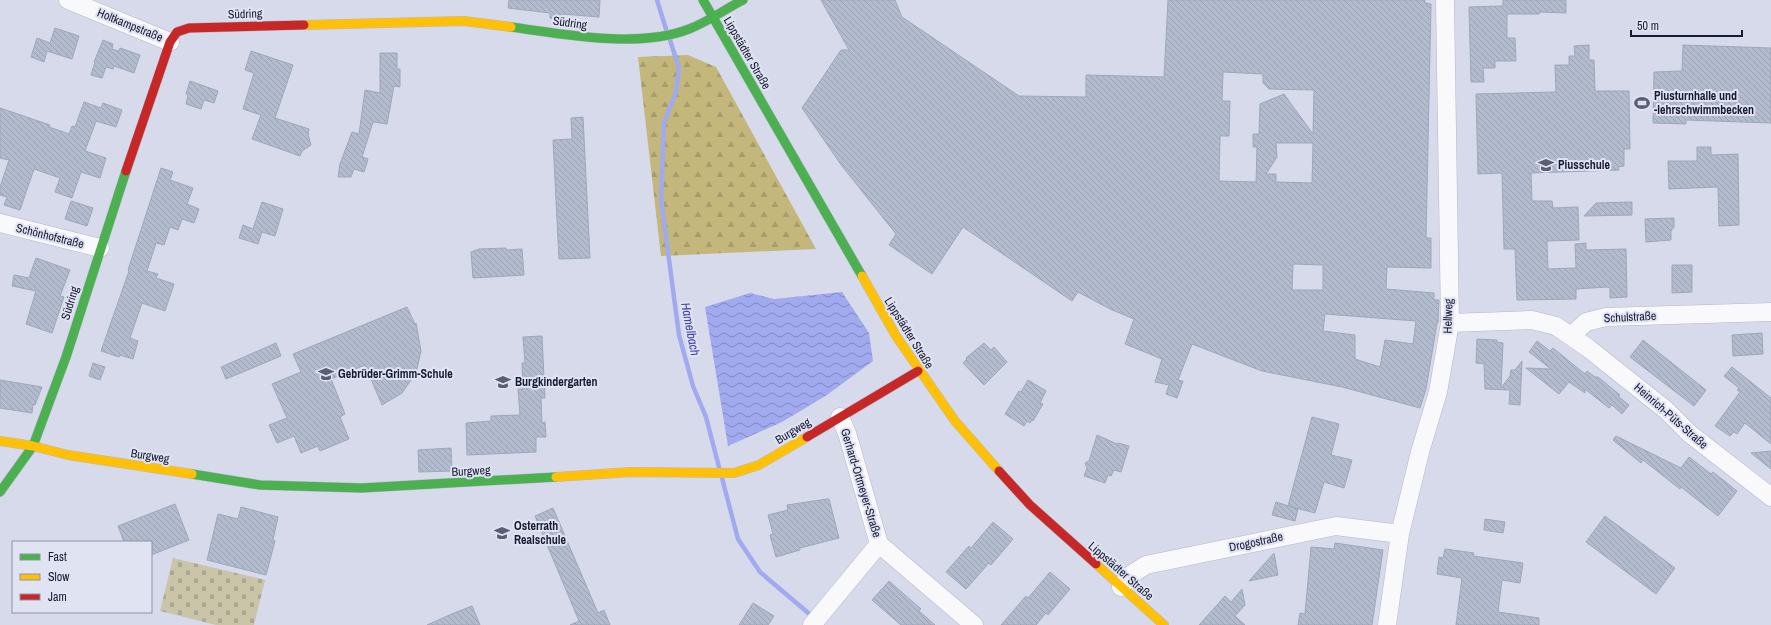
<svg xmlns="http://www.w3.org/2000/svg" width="1771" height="625" font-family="'Archivo Narrow',sans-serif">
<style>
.forest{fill:url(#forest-firs)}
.cemetery{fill:url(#cemetery-stones)}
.water{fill:url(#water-waves)}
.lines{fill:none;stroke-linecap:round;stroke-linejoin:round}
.stream{stroke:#a1aaee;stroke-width:4.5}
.building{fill:url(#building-back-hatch);stroke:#9ea7ba;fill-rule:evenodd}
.street-casing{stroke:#b4b7cc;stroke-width:19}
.fast-casing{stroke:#b4b7cc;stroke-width:10}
.slow-casing{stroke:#b4b7cc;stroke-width:10}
.jam-casing{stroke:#b4b7cc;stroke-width:10}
.street{stroke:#f9f9fc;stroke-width:18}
.fast{stroke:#4caf50;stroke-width:9}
.slow{stroke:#ffc107;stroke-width:9}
.jam{stroke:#c62828;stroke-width:9}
.labels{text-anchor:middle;stroke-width:4;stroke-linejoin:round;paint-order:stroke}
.street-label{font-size:12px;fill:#171a34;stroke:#e0e3f2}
.poi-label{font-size:12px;font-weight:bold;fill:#171a34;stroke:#e0e3f2;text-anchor:start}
.water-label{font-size:13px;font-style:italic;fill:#4042aa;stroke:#e0e3f2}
</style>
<defs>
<pattern id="forest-firs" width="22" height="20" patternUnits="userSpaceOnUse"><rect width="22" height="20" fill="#c3b77c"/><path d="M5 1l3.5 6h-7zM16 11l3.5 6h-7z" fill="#a79d6c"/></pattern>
<pattern id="cemetery-stones" width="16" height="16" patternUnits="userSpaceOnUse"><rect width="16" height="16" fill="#cac4a9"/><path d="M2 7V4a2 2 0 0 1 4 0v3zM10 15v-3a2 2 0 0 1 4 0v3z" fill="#ada892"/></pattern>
<pattern id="water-waves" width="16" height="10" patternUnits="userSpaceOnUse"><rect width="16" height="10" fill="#a1aaee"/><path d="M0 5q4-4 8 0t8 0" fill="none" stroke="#828ac2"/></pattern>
<pattern id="building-back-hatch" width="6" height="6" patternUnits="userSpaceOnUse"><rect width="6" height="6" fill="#b3bccf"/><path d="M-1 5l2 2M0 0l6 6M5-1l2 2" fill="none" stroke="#99a1b2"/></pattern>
</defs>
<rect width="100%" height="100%" fill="#d7daea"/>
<path class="forest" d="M688,55L716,67L816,249L661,256L638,57Z"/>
<path class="cemetery" d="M173,558L265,580L254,625H216L160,611Z"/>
<path class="water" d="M842,292L869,333L873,361L827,395L782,422L728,446L705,307L750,293L774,299Z"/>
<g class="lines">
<path class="stream" d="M657,0L666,29
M670,40L679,68L676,92L664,123L661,199L679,335L693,386L706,417L719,467
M722,478L738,539L760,572L813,617"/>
</g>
<path class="building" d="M509,0H600L599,17L563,14V20L550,18V13L508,8Z
M821,0H895L902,17L1019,96L1086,97V75L1164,77L1168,0H1425V3L1431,4L1426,238H1431V268L1387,267L1386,289L1434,293V300H1439L1438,323H1437L1426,389L1420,408L1342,387L1262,371L1192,344L1178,380L1183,381L1177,398L1166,394L1169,385L1155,382L1162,359L1125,344L1134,319L1110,309L1078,292L1072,301L963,227L932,274L889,245L896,234L842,166L802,108L841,50H849ZM1223,72L1263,74V83L1269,89L1314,90L1313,134L1284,94L1260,104L1259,134H1253V147H1257L1256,182L1219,181L1220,136H1229L1230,101H1222ZM1276,143H1313L1312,183L1276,182V174H1266L1277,157ZM1293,264L1323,265V290H1292ZM1325,314L1416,321L1413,344L1385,340L1380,367L1355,359V335L1323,331Z
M1503,0H1566V13L1540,12L1539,14H1507V38H1515L1516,61H1495V68H1483L1484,82H1471L1469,7L1503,6Z
M55,28L79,36L72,59L47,51L44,62L31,57L37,38L50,43Z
M103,40L113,44L112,49L119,51L120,48L140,55L134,73L114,66L113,69L106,67L102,78L91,75L95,62H94Z
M1589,45V60H1594L1595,91H1629L1630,149H1624V166L1618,167L1619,170L1531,173L1532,201H1552L1553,208L1578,207L1579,240L1547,241L1548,269L1576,268L1575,244L1586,243V250L1626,249L1627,297L1610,298V288L1607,287L1576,289V299L1517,300L1515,249H1504L1502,173L1478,174L1476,94L1556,92L1555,65H1569V56H1575L1574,46Z
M1683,45L1771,48V123L1686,120V124L1653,123L1654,72L1682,71Z
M251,51L293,65L275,118L309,129L308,134L311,145L302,151L300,156L252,139L261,115L243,109L254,73L245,70Z
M380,53H397V69H400V87L394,86L387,124L373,122L362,157L368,159L364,172L354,169L351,177H338L340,164L352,132L359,134L365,90L380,93Z
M190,81L218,91L214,103L204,100L201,109L186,104L188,95L186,94Z
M84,102L101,108L103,103L122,110L116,127L96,121L85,151L106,158L100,178L81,172L72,198L55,192L60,178L34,169L20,210L4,205L7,197L0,195V187L9,160L0,158V108L50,125L49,127L69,134L72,126L75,127Z
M583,117L590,258L559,259L553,140L572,139L571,118Z
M1697,147H1711V155L1738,154L1739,225L1719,226L1718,187L1669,189L1668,161H1697Z
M161,168L173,172L170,180L193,188L187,204L199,209L194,223L182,219L178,230L170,227L164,245L156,243L147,271L158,274L156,278L174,284L165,311L142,303L130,338L138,341L133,359L120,355L119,357L101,351L129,271L128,270Z
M71,201L93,208L87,226L65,219Z
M262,202L283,209L275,236L262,232L258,244L239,238L243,225L253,229Z
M1632,202V215L1584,216L1596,203Z
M1674,218V227L1671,231V240L1646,242L1645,219Z
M506,248V250L522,249L524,275L473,278L471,252L479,249Z
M36,258L70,270L60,296L64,297L52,333L26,324L36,291L12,286L14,275L29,278Z
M1672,265H1692V292L1672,293Z
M407,307L415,324L416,323L421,351L416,373L402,393L382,405L365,365L331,379L345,414L340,417L349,439L320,451L318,446L301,453L294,436L277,443L269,425L287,418L272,384L301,372L293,354Z
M1762,333L1763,354L1733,356L1732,335Z
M542,336L545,398H541L542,423L545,422L546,437H536V452L467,455L466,423L491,421V416L520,415L518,389H523L522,363H525L523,337Z
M1477,339L1497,340V342L1503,343L1501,388L1510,376L1511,370H1515L1522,361L1520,405L1509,404L1510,390L1485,389L1484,364L1476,363Z
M1643,340L1706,390L1694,406L1630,357Z
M1537,341L1550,351L1553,348L1585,374L1587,371L1595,377H1598L1620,395L1618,396L1629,405L1622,414L1612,405L1609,408L1585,389V393L1569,382L1559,394L1526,368L1551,369L1529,352Z
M276,343L281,356L226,379L221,367Z
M984,343L991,350L994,347L1007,362L984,385L963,363L967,359L966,358Z
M93,363L105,367L100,380L89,376Z
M1732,367L1771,398V444L1745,423L1737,434L1734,432L1730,436L1715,426L1740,392L1737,390L1739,388L1724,376Z
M0,380L42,387L35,405L33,404L32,413L0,408Z
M1028,380L1046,391L1040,403L1043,404L1033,421L1032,420L1030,423L1027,421L1024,426L1005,414L1019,391L1021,392Z
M1312,417L1339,424L1331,455L1352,460L1344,488L1324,482L1315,513L1288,506Z
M1097,435L1117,444L1118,443L1129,446L1121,472L1114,470L1111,476L1108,475L1105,483L1084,476L1087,468L1085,463L1089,461Z
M1616,436L1681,468L1689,457L1711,474L1713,472L1737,491L1718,516L1681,487L1680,489L1643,460L1641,463L1613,440Z
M451,448L452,471L419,472L418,450Z
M1771,451V469L1751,453Z
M827,499H829L839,538L800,548V550L776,557L770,535L773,534L768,515L788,510L787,505Z
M1276,502L1298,509L1295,521L1272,515Z
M175,504L189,540L151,555V542H124L118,526Z
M241,507L278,517L273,540L275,541L266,575L207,560L218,514L238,519Z
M553,508L598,613L604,610L610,625H570L579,621L535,516Z
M1605,516L1675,568L1656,594L1586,542Z
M1485,519L1505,522L1503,533L1484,530Z
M993,522L1013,539L991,565L989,563L966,589L946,572L969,546L971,548Z
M1335,543L1383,550L1372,625H1298L1300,613L1305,614L1311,547L1334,549Z
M1445,549L1474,553L1473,556L1523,563L1520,583L1502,580L1498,612L1539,618V625H1456L1462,578L1437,574L1439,557L1443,558Z
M1274,553L1278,575L1249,581Z
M1050,572L1070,589L1048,615L1046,613L1036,625H1001L1026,596L1028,598Z
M889,581L921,609L919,611L935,625H901L872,600Z
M1242,589L1245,605L1235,616L1245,625H1199L1225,596L1231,602Z
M753,603L774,616L768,625H739Z
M472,606L480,625H427L454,613Z"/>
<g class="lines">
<defs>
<path id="street" d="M68,0L170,42
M0,223L100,248
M1450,323L1532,320L1556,326L1588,348L1666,410L1690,434L1771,497
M1572,335L1586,322L1606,317L1771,312
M840,417L847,433L879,544L974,625
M1121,587L1129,576L1146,565L1336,526L1400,534
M812,625L879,544
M1387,625L1400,534L1420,452L1438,392L1450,323L1445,0"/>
<path id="fast" d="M703,0L862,276
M511,27C564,34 638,49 689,29C708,22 725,9 743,0
M192,474L260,485L362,488L556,477
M0,492L33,446L66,357L126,171"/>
<path id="slow" d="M304,25L464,21L511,27
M862,276L896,336L955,421L999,471
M0,441L33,446L68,455L192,474
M556,477L631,472L734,473L759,465L807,437
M1096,564L1164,625"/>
<path id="jam" d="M126,171L170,42L177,32L189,28L304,25
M807,437L918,371
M999,471L1030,505L1096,564"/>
</defs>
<use href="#street" class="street-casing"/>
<use href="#fast" class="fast-casing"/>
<use href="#slow" class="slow-casing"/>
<use href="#jam" class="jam-casing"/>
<use href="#street" class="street"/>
<use href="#fast" class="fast"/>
<use href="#slow" class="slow"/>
<use href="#jam" class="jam"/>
</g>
<defs>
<symbol id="stadium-bare" viewBox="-9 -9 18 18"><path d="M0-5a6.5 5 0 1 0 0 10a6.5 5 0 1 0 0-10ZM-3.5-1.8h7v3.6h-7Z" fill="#5a5d74" stroke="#e0e3f2" stroke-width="2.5" paint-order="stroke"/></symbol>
<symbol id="school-bare" viewBox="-9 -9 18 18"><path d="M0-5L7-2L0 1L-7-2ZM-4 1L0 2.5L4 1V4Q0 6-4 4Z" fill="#5a5d74" stroke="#e0e3f2" stroke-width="2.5" paint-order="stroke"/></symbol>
</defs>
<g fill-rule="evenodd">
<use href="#stadium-bare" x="1631" y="92" width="22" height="22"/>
<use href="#school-bare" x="1535" y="154" width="22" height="22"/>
<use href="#school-bare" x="315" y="363" width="22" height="22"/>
<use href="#school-bare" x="492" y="371" width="22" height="22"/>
<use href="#school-bare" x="491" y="522" width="22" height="22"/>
</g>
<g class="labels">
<g class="street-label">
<text transform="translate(245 14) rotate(-2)" y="4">Südring</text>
<text transform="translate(570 23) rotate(8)" y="4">Südring</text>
<text transform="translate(130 25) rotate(22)" y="4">Holtkampstraße</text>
<text transform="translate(747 53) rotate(60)" y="4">Lippstädter Straße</text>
<text transform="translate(50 236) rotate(14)" y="4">Schönhofstraße</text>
<text transform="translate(70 303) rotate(-73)" y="4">Südring</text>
<text transform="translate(1448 316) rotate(-88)" y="4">Hellweg</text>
<text transform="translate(1630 317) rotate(-3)" y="4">Schulstraße</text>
<text transform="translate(909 333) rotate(58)" y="4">Lippstädter Straße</text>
<text transform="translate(1671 416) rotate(41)" y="4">Heinrich-Püts-Straße</text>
<text transform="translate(793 431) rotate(-31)" y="4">Burgweg</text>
<text transform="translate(150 456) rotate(9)" y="4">Burgweg</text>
<text transform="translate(471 471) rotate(-3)" y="4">Burgweg</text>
<text transform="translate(861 483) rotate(73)" y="4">Gerhard-Ortmeyer-Straße</text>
<text transform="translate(1256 542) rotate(-12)" y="4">Drogostraße</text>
<text transform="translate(1121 571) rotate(41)" y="4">Lippstädter Straße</text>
</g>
<g class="poi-label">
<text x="1654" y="100">Piusturnhalle und<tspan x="1654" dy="14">-lehrschwimmbecken</tspan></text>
<text x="1558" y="169">Piusschule</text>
<text x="338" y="378">Gebrüder-Grimm-Schule</text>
<text x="515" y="386">Burgkindergarten</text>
<text x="514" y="530">Osterrath<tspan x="514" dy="14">Realschule</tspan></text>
</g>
<g class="water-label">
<text transform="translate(691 329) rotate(79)" y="5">Hamelbach</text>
</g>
</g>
<rect x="12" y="541" width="140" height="72" fill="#e0e3f2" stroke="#9093a6"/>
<rect x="20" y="554" width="20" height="6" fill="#4caf50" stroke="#9093a6"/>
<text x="48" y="561" font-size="12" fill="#171a34">Fast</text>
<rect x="20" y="574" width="20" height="6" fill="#ffc107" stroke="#9093a6"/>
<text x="48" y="581" font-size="12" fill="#171a34">Slow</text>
<rect x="20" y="594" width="20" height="6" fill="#c62828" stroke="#9093a6"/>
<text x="48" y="601" font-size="12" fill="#171a34">Jam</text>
<path d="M1631 30v6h111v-6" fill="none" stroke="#171a34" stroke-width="2"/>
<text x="1637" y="30" font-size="12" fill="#171a34" stroke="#e0e3f2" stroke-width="3" paint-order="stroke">50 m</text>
</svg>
